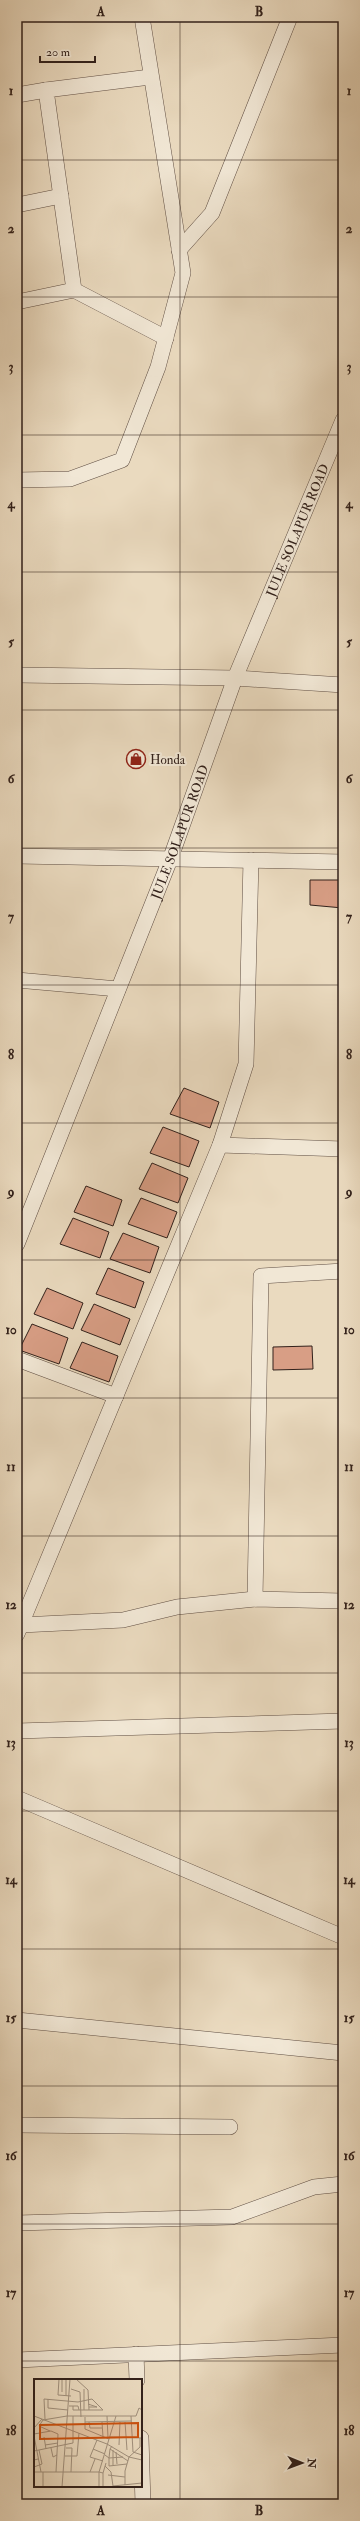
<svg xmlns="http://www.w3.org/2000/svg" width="360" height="2521" font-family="'IM FELL Double Pica',serif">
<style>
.building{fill:#d89e85;stroke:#32211b}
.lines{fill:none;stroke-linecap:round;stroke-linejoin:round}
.street-casing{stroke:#604f44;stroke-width:16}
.street{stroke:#f1e7d5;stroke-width:15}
.grid{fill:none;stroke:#32211b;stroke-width:1;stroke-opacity:0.55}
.labels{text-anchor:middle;stroke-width:4;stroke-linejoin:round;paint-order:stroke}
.street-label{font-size:13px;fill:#32211b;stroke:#f1e7d5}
.poi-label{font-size:13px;fill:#32211b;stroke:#f1e7d5;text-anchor:start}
.inset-road{fill:none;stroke:#a0907d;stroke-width:1}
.view{fill:#cd510e;fill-opacity:0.15;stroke:#cd510e;stroke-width:2}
.inset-edge{fill:none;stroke:#32211b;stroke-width:2}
.neatline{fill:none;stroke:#32211b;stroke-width:1.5}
.grid-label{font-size:13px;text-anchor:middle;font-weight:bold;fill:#32211b}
</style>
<rect width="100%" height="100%" fill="#eadabf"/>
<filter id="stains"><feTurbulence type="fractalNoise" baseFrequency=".005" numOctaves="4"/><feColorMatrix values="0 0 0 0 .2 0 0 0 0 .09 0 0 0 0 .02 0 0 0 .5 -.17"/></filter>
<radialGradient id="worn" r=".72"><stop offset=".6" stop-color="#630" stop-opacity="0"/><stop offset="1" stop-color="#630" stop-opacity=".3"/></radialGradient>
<path class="building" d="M310,880H343V908L310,905Z
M184,1088L219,1102L210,1128L170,1114Z
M163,1127L199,1141L189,1167L150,1153Z
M152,1163L188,1178L178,1203L139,1189Z
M86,1186L122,1200L113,1226L74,1212Z
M141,1198L177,1212L167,1238L128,1224Z
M73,1218L109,1232L100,1258L60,1244Z
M123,1233L159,1247L150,1273L110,1259Z
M108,1268L144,1282L135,1308L96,1294Z
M47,1288L83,1303L73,1329L34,1314Z
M94,1304L130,1319L120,1345L81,1330Z
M32,1324L68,1338L59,1364L19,1350Z
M82,1342L118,1356L109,1382L70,1368Z
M312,1346L313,1369L273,1370V1347Z"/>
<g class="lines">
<defs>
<g id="street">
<path d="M17,95L46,90"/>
<path d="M17,205L61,196"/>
<path d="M179,250L212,213L290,17"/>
<path d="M74,290L46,90L150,77"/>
<path d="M17,302L74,290L166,338"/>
<path d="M17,480L70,479L122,460L158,367L183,273L142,17"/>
<path d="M17,675L235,678L343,685"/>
<path d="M17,856L343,862"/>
<path d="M17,980L118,989"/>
<path d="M220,1145L246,1064L251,860"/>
<path id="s1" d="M17,1244L171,857L235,678L343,420"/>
<path d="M17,1359L116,1396"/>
<path d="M255,1599L261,1276L343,1271"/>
<path d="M21,1625L123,1620L177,1607L255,1599L343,1601"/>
<path d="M17,1634L220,1145L343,1149"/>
<path d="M17,1731L343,1721"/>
<path d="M17,1798L343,1937"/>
<path d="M17,2020L343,2053"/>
<path d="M17,2125L230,2127"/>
<path d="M17,2223L232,2217L314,2187L343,2184"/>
<path d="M136,2354L137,2380"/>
<path d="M17,2360L343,2345"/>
<path d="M141,2438L143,2504"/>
</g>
</defs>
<use href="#street" class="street-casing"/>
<use href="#street" class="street"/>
</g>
<path class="grid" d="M180,17V2504M17,160H343M17,297H343M17,435H343M17,572H343M17,710H343M17,848H343M17,985H343M17,1123H343M17,1260H343M17,1398H343M17,1536H343M17,1673H343M17,1811H343M17,1949H343M17,2086H343M17,2224H343M17,2361H343"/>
<defs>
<symbol id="shop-ring" viewBox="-11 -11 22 22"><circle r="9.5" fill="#f1e7d5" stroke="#8f2418" stroke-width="1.5"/><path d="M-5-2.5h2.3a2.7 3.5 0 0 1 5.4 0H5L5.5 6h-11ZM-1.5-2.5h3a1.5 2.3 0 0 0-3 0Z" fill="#8f2418"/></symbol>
</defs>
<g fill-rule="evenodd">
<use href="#shop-ring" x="125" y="748" width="22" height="22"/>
</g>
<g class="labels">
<g class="street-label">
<text dy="5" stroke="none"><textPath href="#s1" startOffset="767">JULE SOLAPUR ROAD</textPath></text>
<text dy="5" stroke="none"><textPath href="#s1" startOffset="443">JULE SOLAPUR ROAD</textPath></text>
</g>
<g class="poi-label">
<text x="150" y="764">Honda</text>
</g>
</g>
<g transform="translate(34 2379)">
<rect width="108" height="108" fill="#eadabf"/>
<path class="inset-road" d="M25,0L24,16L37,17M32,0V17M42,0L54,11L55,31M37,10L46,13L47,38M28,13V0M14,20V29L34,31M54,25L63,28H55M35,27H44L45,31M50,31V10M0,37L73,65L95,78L108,81M73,37L74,59M97,37L99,73L108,76M51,38V50L75,60M11,40L10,20L44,23L58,20L69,31H39V27M51,43L97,42M55,43L56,49H68M68,43L69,58M91,43L93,71M0,49L8,40M16,52L5,47L9,41L33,37H102L105,29L108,31M0,55L17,52L24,55L22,93M0,57L7,93M10,58L12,70M76,58L108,59M63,61L56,78L69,82M11,66L24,64M85,66L86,43M78,67L76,70L94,82M17,69L19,78L23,76M32,69H38L37,93M59,70L71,75M76,70L75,79L89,78M79,71V86M0,72L39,64V37M82,73L83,85M71,76L75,79V87L93,85M31,77H43L45,54M4,80L0,81V88L8,85L5,71M71,87L77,93L79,107M0,93H65L82,37M56,93L61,80M74,96L91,98M91,106V92L95,78L106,68V59M79,107L108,104M9,108V93M28,108L36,0M65,108V93L69,94L72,84M69,108V94"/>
<path class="view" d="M104,44V58L6,60V46Z"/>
<rect width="108" height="108" class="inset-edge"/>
</g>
<rect width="360" height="2521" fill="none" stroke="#eadabf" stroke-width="44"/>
<g transform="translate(302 2463) rotate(91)" stroke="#f1e7d5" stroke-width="3" paint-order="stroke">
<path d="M0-3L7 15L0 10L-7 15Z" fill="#32211b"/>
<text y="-6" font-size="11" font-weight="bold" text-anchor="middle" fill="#32211b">N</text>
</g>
<path d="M40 56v6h55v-6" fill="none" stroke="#32211b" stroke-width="2"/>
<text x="46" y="56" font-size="12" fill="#32211b" stroke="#f1e7d5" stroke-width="3" paint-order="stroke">20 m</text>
<rect x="22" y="22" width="316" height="2477" class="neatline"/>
<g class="grid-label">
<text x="101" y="16">A</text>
<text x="259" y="16">B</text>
<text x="11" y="95">1</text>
<text x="349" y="95">1</text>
<text x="11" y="233">2</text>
<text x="349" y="233">2</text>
<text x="11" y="371">3</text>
<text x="349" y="371">3</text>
<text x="11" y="508">4</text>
<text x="349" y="508">4</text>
<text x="11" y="646">5</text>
<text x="349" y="646">5</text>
<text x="11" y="783">6</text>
<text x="349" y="783">6</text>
<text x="11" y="921">7</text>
<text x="349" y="921">7</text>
<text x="11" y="1059">8</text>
<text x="349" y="1059">8</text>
<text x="11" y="1196">9</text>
<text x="349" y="1196">9</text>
<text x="11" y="1334">10</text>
<text x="349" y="1334">10</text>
<text x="11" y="1471">11</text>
<text x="349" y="1471">11</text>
<text x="11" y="1609">12</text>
<text x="349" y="1609">12</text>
<text x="11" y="1747">13</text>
<text x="349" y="1747">13</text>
<text x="11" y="1884">14</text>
<text x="349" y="1884">14</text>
<text x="11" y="2022">15</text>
<text x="349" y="2022">15</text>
<text x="11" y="2160">16</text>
<text x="349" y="2160">16</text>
<text x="11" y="2297">17</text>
<text x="349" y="2297">17</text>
<text x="11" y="2435">18</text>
<text x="349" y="2435">18</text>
<text x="101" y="2515">A</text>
<text x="259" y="2515">B</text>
</g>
<rect width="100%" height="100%" filter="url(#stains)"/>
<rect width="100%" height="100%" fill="url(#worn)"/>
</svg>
